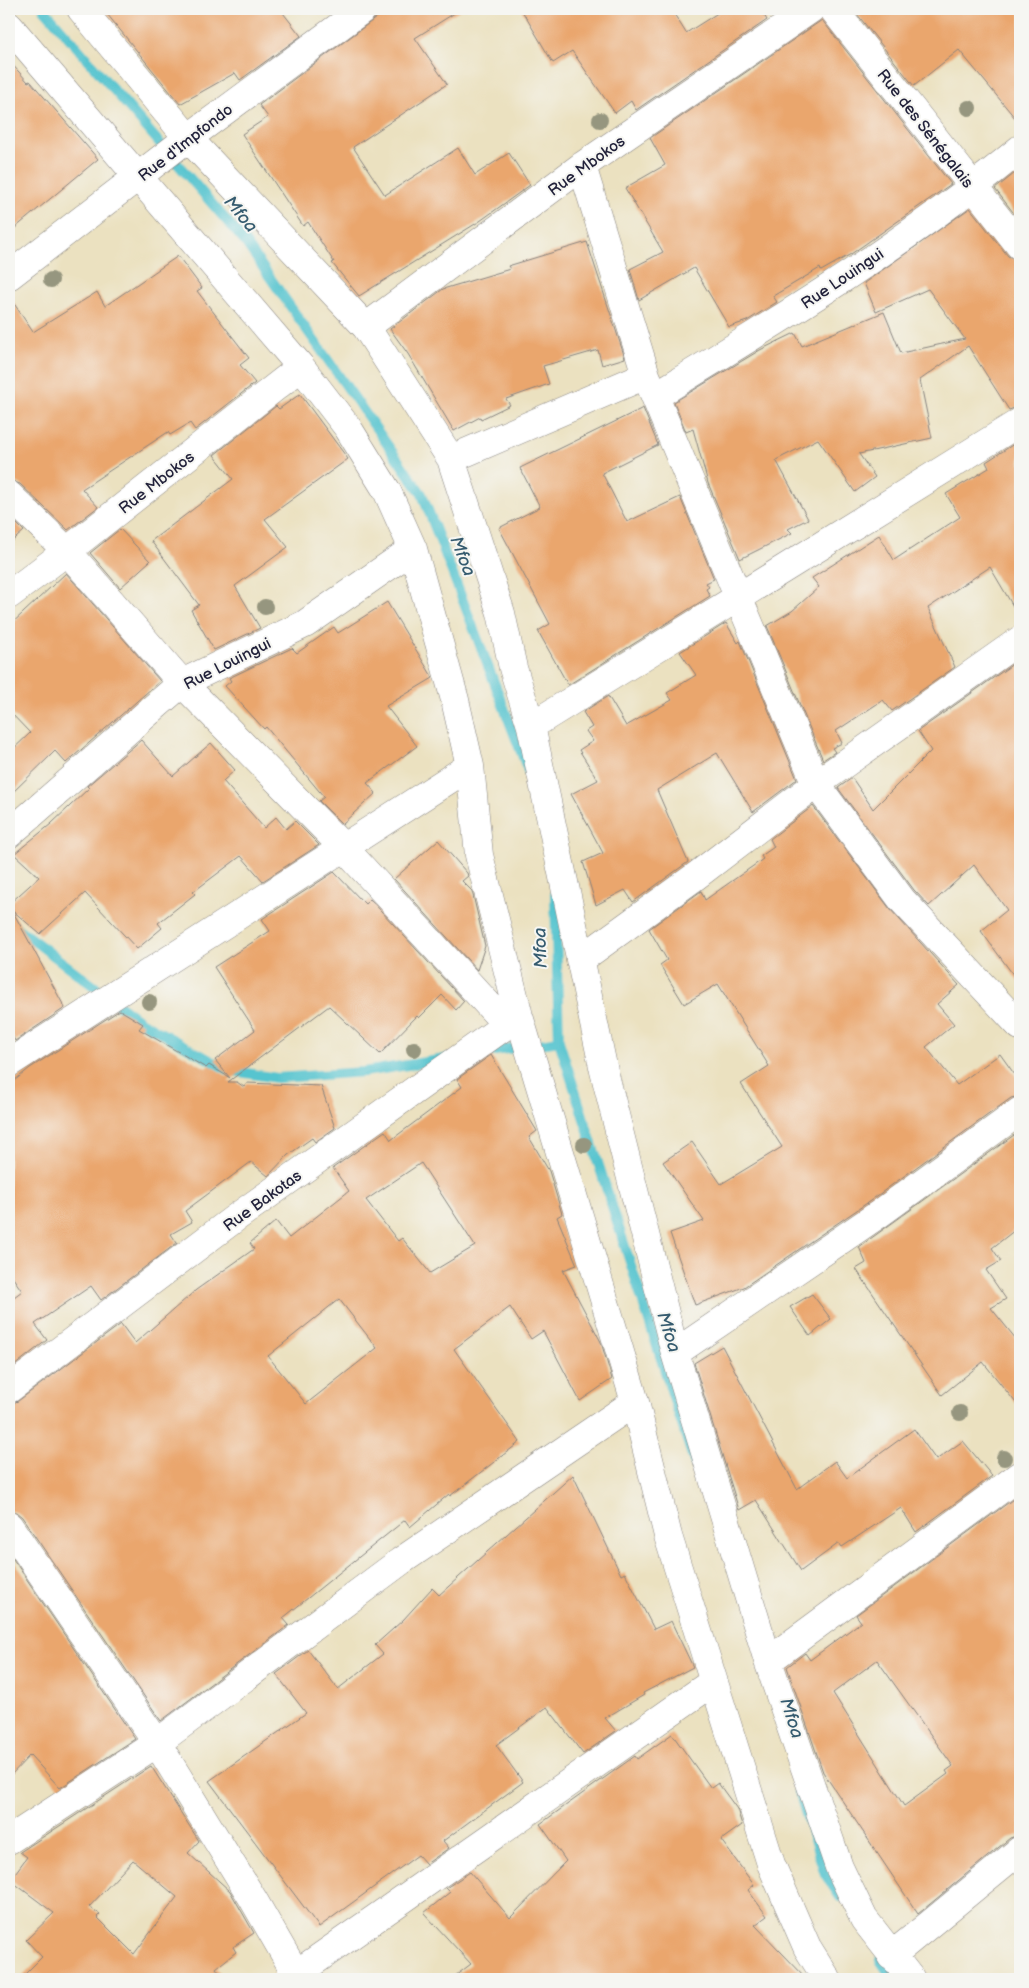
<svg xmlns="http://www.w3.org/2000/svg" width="1029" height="1988" font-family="'Balsamiq Sans',sans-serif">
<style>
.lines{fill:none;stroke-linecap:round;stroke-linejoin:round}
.stream{stroke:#57c4cf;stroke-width:10}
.building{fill:#eaa66d;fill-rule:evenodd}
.minor-casing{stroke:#86827e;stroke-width:29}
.minor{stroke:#fff;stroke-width:28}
.tree{fill:#96967f}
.labels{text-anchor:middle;stroke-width:4;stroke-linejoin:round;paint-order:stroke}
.street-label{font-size:16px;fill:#22223b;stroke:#f6f6f2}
.water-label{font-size:18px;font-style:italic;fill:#355b6f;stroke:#f6f6f2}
</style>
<rect width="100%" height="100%" fill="#f6f6f2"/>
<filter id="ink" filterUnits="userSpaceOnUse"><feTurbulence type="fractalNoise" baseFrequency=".02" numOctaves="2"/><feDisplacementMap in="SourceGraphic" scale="10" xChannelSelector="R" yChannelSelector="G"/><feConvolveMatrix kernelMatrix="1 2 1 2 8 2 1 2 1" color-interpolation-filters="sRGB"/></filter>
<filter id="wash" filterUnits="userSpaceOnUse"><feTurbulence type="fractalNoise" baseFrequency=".0096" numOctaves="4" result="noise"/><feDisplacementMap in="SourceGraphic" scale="20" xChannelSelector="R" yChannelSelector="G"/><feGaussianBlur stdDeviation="1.12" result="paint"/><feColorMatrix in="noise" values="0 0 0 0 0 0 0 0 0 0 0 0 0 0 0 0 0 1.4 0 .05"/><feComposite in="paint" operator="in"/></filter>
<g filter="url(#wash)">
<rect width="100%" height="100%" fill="#ebe1c0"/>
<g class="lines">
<path class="stream" d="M44,9L245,242L422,494L529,773
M555,895L559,1041L697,1471
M9,922L140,1021L228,1070L277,1078L364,1072L445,1059
M482,1053L559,1041
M799,1792L825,1874L840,1897
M880,1960L893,1979"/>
</g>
<g id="blocks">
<path class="building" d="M103,9H280L301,36L240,80L235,73L180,104Z
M388,9H461L415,38L447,84L353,147L385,195L458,148L475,175L509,153L530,185L480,221L359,296L332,263L334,262L308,222L303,226L242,134L268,117L259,105Z
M521,9H671L686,33L724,9H760L767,20L636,110L631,101L615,113L572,51L553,63Z
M853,9H1020V124L959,50L914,86Z
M822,20L951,184L851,254L821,271L820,268L773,296L777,302L747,321L729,327L694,268L639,300L630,269L663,252L625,188L665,165L650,138Z
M9,61L28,82L30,81L98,159L9,233Z
M1020,169V221L995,189Z
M970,208L1008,256L1020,261V406L1009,410L968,346L920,380L932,438L859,454L875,477L855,492L818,439L776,460L808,519L788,529L792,533L740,559L708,483L693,429L686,432L674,402L760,350L795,333L802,346L884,312L901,353L965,339L928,289L876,312L864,283Z
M587,242L625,358L602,365L598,350L543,366L549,384L506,399L510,405L481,419L480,417L454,431L408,354L390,329L443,289L510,269L508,266Z
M178,256L202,288L197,291L249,358L240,365L255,383L195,430L190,423L170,435L168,432L82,489L98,507L68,530L20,484L9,480V296L33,332L97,292L105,306Z
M300,394L348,459L265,519L288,547L235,586L260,628L214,650L191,610L199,605L151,541L233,479L214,455L276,406L279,409Z
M643,408L658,445L602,473L627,522L680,497L714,579L706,583L709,587L706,589L710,596L568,685L538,631L550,624L499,528L540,507L520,468Z
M1020,440V618L990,567L928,608L955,667L892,711L883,700L836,731L842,743L832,748L835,752L823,760L767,626L792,611L819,587L812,578L879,535L894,560L960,517L946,494L989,468L986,462Z
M9,516L24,531L9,544Z
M120,529L150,561L120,588L90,553Z
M66,573L160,681L66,763L55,751L9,796V753L30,733L9,711V626Z
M387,602L433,678L386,706L417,746L367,783L376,793L342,824L319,801L324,797L266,727L264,729L225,686L231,681L229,678L292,648L297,653L334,627L338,633Z
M726,623L738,643L740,641L797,779L753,812L717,753L657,790L688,862L633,902L625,890L596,905L583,862L603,853L571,794L598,780L579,750L593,741L586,731L592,727L583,712L608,696L626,726L672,700L667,693L696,675L680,652Z
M1020,659V984L981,931L1007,910L974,865L929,906L914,890L838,788L852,778L873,809L931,751L918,731Z
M141,740L173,776L211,743L235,770L223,781L264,828L276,817L286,829L295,821L319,845L263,881L241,856L193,892L195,894L158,923L162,928L137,949L85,893L40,934L12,910L65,1008L15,1041L9,1030V904L39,877L14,854L51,824L89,788L87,786Z
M813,806L890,909L959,985L937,1004L954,1024L926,1047L957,1085L1000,1054L1020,1082V1096L1011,1098L870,1201L744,1287L695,1305L670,1233L704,1221L663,1162L692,1142L721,1184L782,1147L741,1084L769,1066L718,984L684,1004L660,965L667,960L649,929L701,891L705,900L763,859L761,856L774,847L770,839Z
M438,840L467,873L468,876L462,881L472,891L485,946L477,970L394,879Z
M334,872L365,904L370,899L464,1001L456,1010L442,995L419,1018L417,1016L380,1054L329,1006L228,1082H237L244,1087L247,1083L321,1086L335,1128L315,1142L312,1138L288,1155L268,1176L251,1162L185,1211L192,1222L171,1234L177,1243L101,1300L91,1286L35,1324L47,1340L9,1370V1290L14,1297L22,1291L9,1272V1085L30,1068L120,1010L143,1024L139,1029L206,1068L209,1065L230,1078L215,1060L255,1030L214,967L270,931L262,919Z
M491,1055L537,1131L529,1137L549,1171L562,1214L557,1217L577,1265L563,1270L601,1342L612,1379L580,1401L543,1331L531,1339L510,1307L454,1349L520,1442L450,1496L449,1494L410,1527L405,1520L283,1618L289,1625L161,1721L22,1517L16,1512L9,1511V1404L18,1401L121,1324L135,1343L196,1290L254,1249L250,1243L276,1221L289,1238L349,1191L333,1168L385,1131L391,1140L462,1087L457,1079ZM421,1163L475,1246L430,1273L402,1238L398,1241L366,1200ZM339,1299L377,1348L306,1404L268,1356Z
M1014,1135L1020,1142V1226L992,1248L1001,1261L986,1270L1006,1299L991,1308L1020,1344V1408L983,1362L942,1395L856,1269L866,1263L859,1247Z
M812,1294L831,1319L810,1336L790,1307Z
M722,1346L797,1489L835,1461L847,1478L914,1429L936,1460L963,1441L992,1476L916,1532L901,1508L842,1547L839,1543L801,1571L756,1500L739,1510L694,1363Z
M573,1475L621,1575L625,1573L654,1629L671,1621L693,1667L643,1693L644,1695L605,1718L616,1731L583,1754L547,1707L496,1745L523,1782L443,1841L449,1848L426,1864L418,1855L319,1927L209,1781L306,1713L276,1674L308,1650L338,1689L383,1654L375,1645L403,1620L432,1588L439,1595Z
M1020,1494V1835L1010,1838L918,1914L823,1772L787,1667L805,1653L810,1660L861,1622L856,1615ZM877,1660L953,1766L946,1771L948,1774L904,1806L833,1693Z
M9,1553L135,1739L60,1788L30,1755L9,1777Z
M672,1734L711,1788L718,1783L737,1809L742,1825L721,1840L754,1885L748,1890L767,1916L755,1925L807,1979H451L471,1964L424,1913L450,1892L446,1888L470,1872L510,1918L566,1861L540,1824L635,1756L637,1759Z
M151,1766L199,1841L188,1853L230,1891L254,1933L233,1947L236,1952L216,1968L224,1979H20L42,1957L26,1940L54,1913L10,1880L27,1857L20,1852ZM133,1860L177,1897L134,1954L97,1917L100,1914L89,1907Z"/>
</g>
</g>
<g filter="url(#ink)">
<use href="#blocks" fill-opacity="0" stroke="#86827e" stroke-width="1"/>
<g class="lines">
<defs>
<path id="minor" d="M81,9L188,138L366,327L451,459L501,613L513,668L531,726L604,1071L675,1353L768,1661L839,1867L864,1919L911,1979
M833,9L1020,246
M9,26L301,367L348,428L387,491L413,549L455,700L470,766L479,855L519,1016L635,1402L668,1536L771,1864L807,1947L827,1979
M582,166L646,375L816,784L902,900L1020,1026
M9,276L188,138L363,9
M366,327L582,166L811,9
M655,396C781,319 907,243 1020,149
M451,459L646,375
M9,495L67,551L182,683L343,847L507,1025
M9,595L67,551L301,367
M531,726L1020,422
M9,834L182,683L305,624L413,549
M580,960L696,876L816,784L1020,640
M9,1063L470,766
M675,1353L879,1214L1020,1111
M9,1389L234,1219L519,1016
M9,1526L157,1743L253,1899L299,1979
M768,1661L1020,1475
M9,1840L157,1743L401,1561L635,1402
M891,1956L1020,1850
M289,1979L713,1682"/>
</defs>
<use href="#minor" class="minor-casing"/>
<use href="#minor" class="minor"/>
</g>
<g class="tree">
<circle cx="969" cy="108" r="8"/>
<circle cx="600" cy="120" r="8"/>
<circle cx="51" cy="280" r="8"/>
<circle cx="265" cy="607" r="8"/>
<circle cx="149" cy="1002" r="8"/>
<circle cx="414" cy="1049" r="8"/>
<circle cx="584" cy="1145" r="8"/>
<circle cx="960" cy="1413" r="8"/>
<circle cx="1004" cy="1458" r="8"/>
</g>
</g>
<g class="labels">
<g class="street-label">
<text transform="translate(926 128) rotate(52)" y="6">Rue des Sénégalais</text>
<text transform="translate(185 142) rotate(-38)" y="6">Rue d'Impfondo</text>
<text transform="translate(586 165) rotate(-36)" y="6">Rue Mbokos</text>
<text transform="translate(842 278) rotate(-34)" y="6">Rue Louingui</text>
<text transform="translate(156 482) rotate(-38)" y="6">Rue Mbokos</text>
<text transform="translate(227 663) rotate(-27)" y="6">Rue Louingui</text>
<text transform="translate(262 1200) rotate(-36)" y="6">Rue Bakotas</text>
</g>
<g class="water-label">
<text transform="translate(241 214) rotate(50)" y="6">Mfoa</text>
<text transform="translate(463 556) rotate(69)" y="6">Mfoa</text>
<text transform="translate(540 948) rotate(-92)" y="6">Mfoa</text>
<text transform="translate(669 1332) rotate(72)" y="6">Mfoa</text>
<text transform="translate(792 1718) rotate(72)" y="6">Mfoa</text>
</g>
</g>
<rect width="1029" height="1988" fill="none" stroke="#f6f6f2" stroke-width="30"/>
</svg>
